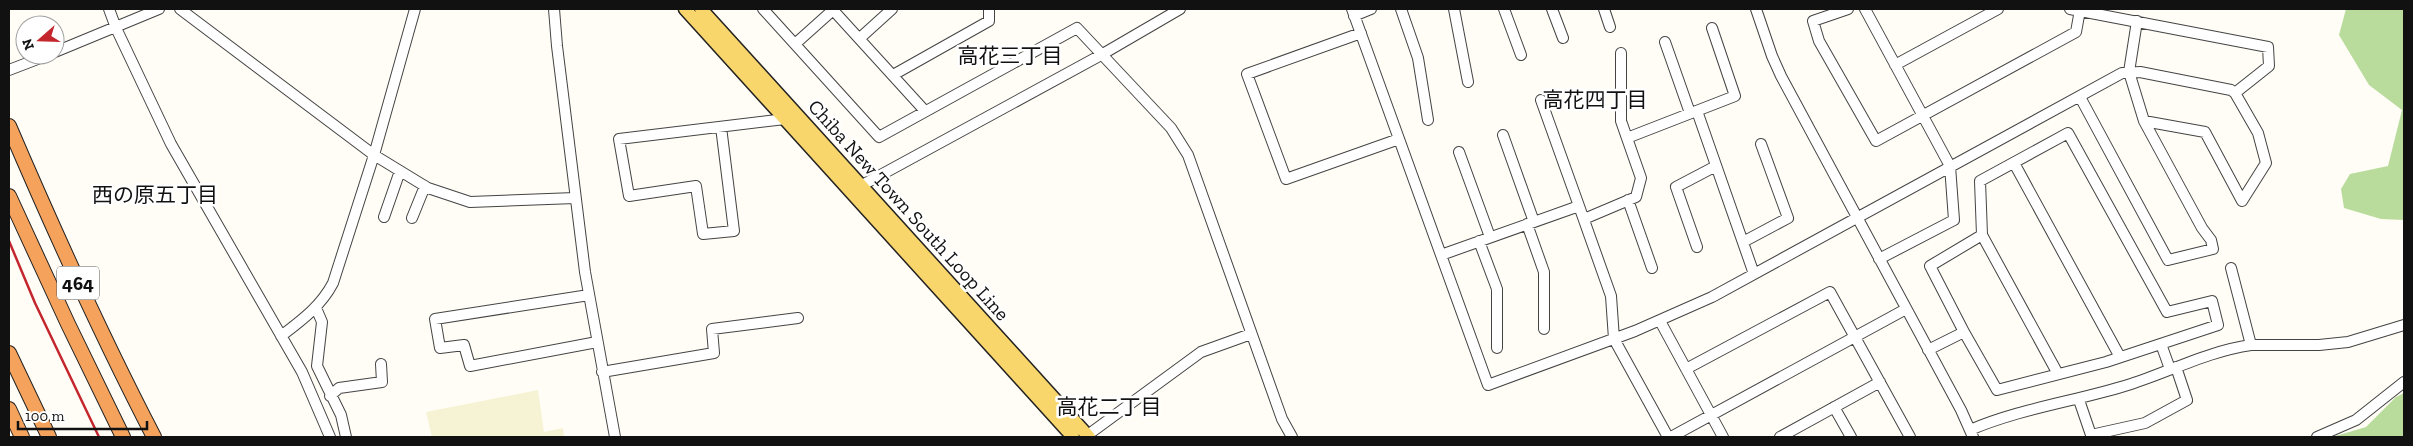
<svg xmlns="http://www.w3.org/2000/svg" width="2413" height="446" font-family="'Zilla Slab','Noto Sans JP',serif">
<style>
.farmland{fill:#f6f3d4}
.forest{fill:#b9dc9c}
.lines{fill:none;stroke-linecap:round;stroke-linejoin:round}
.minor-casing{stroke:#444;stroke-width:12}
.major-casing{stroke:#222;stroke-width:15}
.highway-casing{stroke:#222;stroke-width:16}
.minor{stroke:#fff;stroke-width:10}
.major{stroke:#f9d66b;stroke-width:12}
.highway{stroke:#f5a25d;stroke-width:14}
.rail{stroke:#c4262e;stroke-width:2.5}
.labels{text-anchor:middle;stroke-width:5;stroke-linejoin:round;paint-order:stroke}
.shield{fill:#fff;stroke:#585858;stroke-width:1}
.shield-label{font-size:19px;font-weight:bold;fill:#111}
.street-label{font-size:20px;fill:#111;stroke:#fff}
.neighbourhood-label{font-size:21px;fill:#111;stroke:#fff}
</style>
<rect width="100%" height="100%" fill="#fffdf5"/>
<path class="farmland" d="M538,390L544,432L563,428L564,437H432L426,412Z"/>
<path class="forest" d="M2346,9H2404V220L2381,219L2344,208L2341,189L2350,174L2388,166L2402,110L2369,85L2339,35Z
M2404,393V437H2332L2366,427L2396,397Z"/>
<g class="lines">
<defs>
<path id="minor" d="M109,9L116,28L171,144L302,372L330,437
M180,9L374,155L428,188L470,202L575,198
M554,9L557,46L585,272L615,437
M763,9L879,137L1077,28L1171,128L1188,155L1282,419L1292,437
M1352,9L1488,385L1635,331L1712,297L2122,73L2140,72L2231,90L2235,93L2258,133L2266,163L2242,201L2205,132L2144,121
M1401,9L1418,58L1428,120
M1454,9L1468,82
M1504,9L1521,55
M1552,9L1563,38
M1604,9L1610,27
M1756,9L1772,56L1781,76L1961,410L1973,437
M1848,9L1813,21L1819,41L1876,141L2076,32L2080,10
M1865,9L1950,166L1954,220L1879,259
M2070,9L2268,47L2269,66L2235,93
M1354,16L1371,9
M1361,33L1247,74L1286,179L1399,139
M860,38L892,9
M1665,42L1690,113
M795,44L833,10L925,111
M55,52L159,9
M1895,65L1998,9
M9,70L48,55
M893,75L989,21V9
M2080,97L2168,260L2213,249L2211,240L2202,228L2144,121L2129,72L2137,21
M1541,100L1579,206
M1697,111L1754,274
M721,127L734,231L703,234L696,186L629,196L619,139L785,119
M1503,135L1534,222
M1627,138L1735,96L1712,28
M1459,152L1490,237
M2014,163L2120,357
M855,189L1101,55L1180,9
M1628,200L1652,268
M384,217L400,171
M412,218L425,186
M1584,219L1636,197L1641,178L1621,121V53
M1527,224L1544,272V329
M1982,235L2058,374
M1479,241L1497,289V348
M1743,242L1788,218L1761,144
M1697,247L1676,187L1716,166
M1441,255L1579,206L1611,296L1614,339L1668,437
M589,295L435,319L440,348L464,345L470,366L597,342
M316,308L322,322L317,366L341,415L346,437
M1660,321L1723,437
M281,336C302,320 321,306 333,283L374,155L415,9
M2161,344L2170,369
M2251,345H2319L2348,342L2404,325
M1928,350L1964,332L1997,390L2106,362L2218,325L2212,301L2167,312L2068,133L1980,181L1982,235L1930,266L1964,332
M1686,369L1830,292L1910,437
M602,372L714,353L712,329L798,318
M330,396L339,388L382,382L381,364
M2079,400L2091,435L2145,423L2187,400L2176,367
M1834,407L1851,437
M1970,430C2021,408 2078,401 2131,384C2171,371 2209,351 2251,345L2231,268
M1085,437L1201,352L1251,334
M1671,437L1906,309
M1780,437L1880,382
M2317,437L2356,420L2404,382"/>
<path id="major" d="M685,9L1073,437
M701,9L1089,437"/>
<path id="highway" d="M9,126C54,231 101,335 154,437
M9,196L68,324L123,437
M9,353L49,437
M9,409L22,437"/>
</defs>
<use href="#minor" class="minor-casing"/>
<use href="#major" class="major-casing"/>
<use href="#highway" class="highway-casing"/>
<use href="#minor" class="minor"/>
<use href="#major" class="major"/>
<use href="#highway" class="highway"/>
<path class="rail" d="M9,241L35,303L99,437"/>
</g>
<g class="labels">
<rect class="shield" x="57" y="266.5" width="42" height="33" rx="4"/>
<g class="shield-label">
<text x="78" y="290">464</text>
</g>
<g class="street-label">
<text transform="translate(909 210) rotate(48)" y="7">Chiba New Town South Loop Line</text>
</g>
<g class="neighbourhood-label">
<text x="1010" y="63">高花三丁目</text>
<text x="1595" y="107">高花四丁目</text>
<text x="155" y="202">西の原五丁目</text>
<text x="1109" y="414">高花二丁目</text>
</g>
</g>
<rect width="2413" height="446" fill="none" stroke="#111111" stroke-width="20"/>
<g transform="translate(40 40) rotate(250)"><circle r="24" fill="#ffffff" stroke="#a0a0a0"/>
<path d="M0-4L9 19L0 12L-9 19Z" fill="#c4262e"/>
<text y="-8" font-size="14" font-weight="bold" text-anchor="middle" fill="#111111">N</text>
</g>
<path d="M18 421v8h129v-8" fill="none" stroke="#111111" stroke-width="2.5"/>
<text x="25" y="421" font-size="15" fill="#111111" stroke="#ffffff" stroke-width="4" paint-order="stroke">100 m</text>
</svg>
